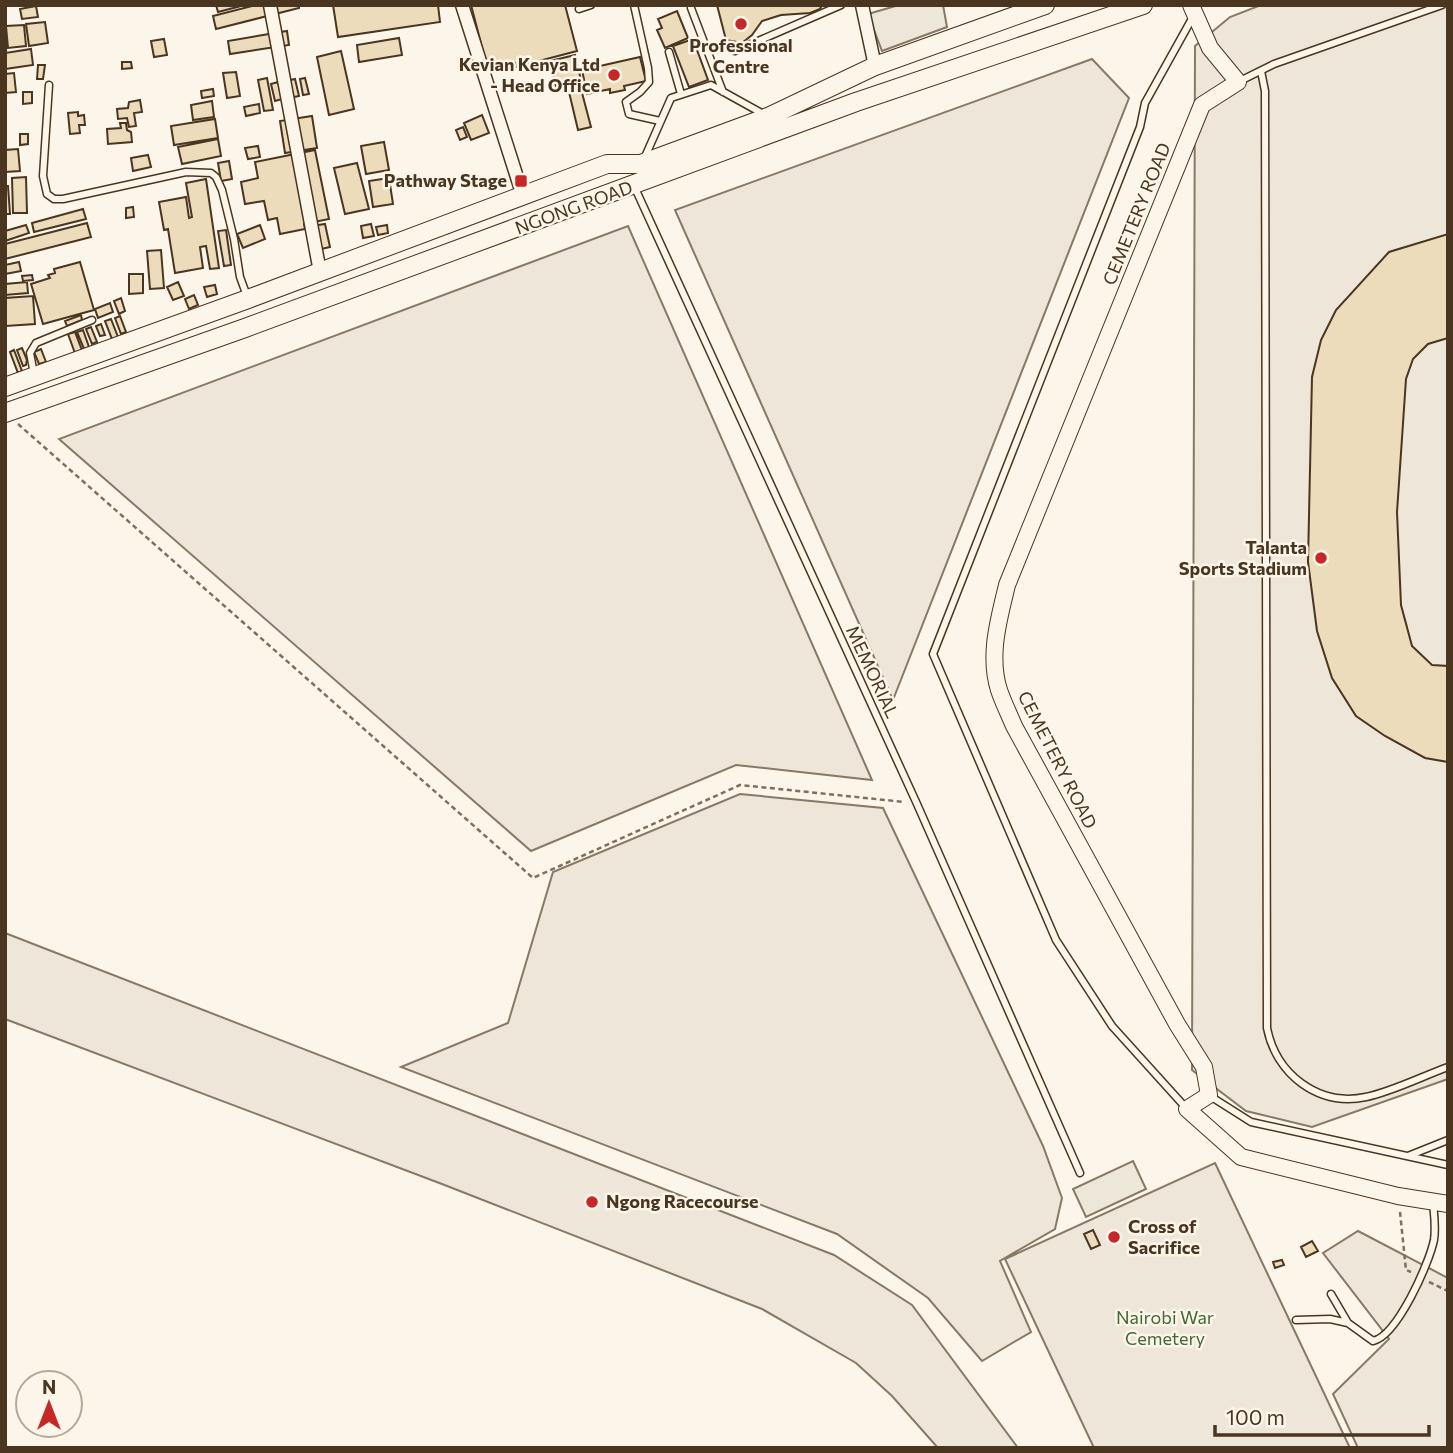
<svg xmlns="http://www.w3.org/2000/svg" width="1453" height="1453" font-family="Commissioner,sans-serif">
<style>
.green{fill:#ede6d9;stroke:#887966;stroke-width:2}
.parking{fill:#ede7d9;stroke:#887966;stroke-width:2}
.building{fill:#ecdcbc;stroke:#4a3520;stroke-width:2}
.lines{fill:none;stroke-linecap:round;stroke-linejoin:round}
.service-casing{stroke:#4a3520;stroke-width:9}
.minor-casing{stroke:#4a3520;stroke-width:15}
.tertiary-casing{stroke:#4a3520;stroke-width:18}
.secondary-casing{stroke:#4a3520;stroke-width:20}
.path{stroke:#7f6f5c;stroke-width:2.5;stroke-dasharray:5 3.5;stroke-linecap:butt}
.service{stroke:#fbf6e9;stroke-width:6}
.minor{stroke:#fbf6e9;stroke-width:12}
.tertiary{stroke:#fbf6e9;stroke-width:16}
.secondary{stroke:#fbf6e9;stroke-width:18}
.poi-dot{fill:#c62828;stroke:#fbf6e9;stroke-width:2.5}
.labels{text-anchor:middle;stroke-width:5;stroke-linejoin:round;paint-order:stroke}
.poi-label{font-size:18px;font-weight:bold;fill:#4a3520;stroke:#fbf6e9;text-anchor:end}
.street-label{font-size:18px;fill:#4a3520;stroke:#fbf6e9}
.park-label{font-size:18px;fill:#436837;stroke:#fbf6e9}
</style>
<rect width="100%" height="100%" fill="#fbf6e9"/>
<path class="green" d="M1261,5H1448V1079L1312,1127L1246,1111L1192,1070L1195,46L1230,17Z
M1092,59L1129,98L893,700L675,210Z
M628,226L872,780L736,765L531,851L59,439Z
M740,794L883,808L1043,1146L1062,1198L1055,1229L1000,1261L1031,1332L982,1361L928,1298L837,1234L401,1067L508,1023L553,872Z
M5,933L834,1255L912,1305L1018,1448H938L892,1396L856,1363L762,1309L442,1184L5,1019Z
M1215,1163L1350,1448H1094L1005,1259Z
M1358,1231L1448,1278V1448H1358L1333,1394L1389,1339L1323,1253Z"/>
<path class="parking" d="M899,5H943L947,27L882,51L868,14Z
M1133,1161L1146,1189L1086,1217L1073,1189Z"/>
<path class="building" d="M216,5H245L218,12Z
M256,5H299V8L216,29L213,16Z
M333,5H438L440,22L338,37Z
M471,5H565L577,51L516,67L515,63L488,70Z
M717,5H822L820,9L810,13L781,15L762,21L752,35L742,43L726,40Z
M36,6L38,17L22,19L20,9Z
M677,11L688,38L665,48L657,30L662,28L658,19Z
M45,22L48,43L29,46L26,24Z
M24,25L26,46L8,48L6,26Z
M287,31L289,45L230,54L228,41Z
M399,38L402,55L359,62L357,45Z
M164,39L167,55L154,57L151,41Z
M693,39L708,80L689,87L673,46Z
M31,49L33,65L5,69V53Z
M341,51L354,109L329,115L317,57Z
M575,55L582,84L557,91L550,61Z
M640,57L646,81L624,86L625,90L610,93V89L587,94L582,70Z
M122,62H131L132,68L122,69Z
M38,65H45L43,79H37Z
M236,72L240,96L227,98L223,73Z
M14,73L16,92L5,93V74Z
M267,78L273,110L264,111L258,80Z
M305,78L309,94L303,95L300,79Z
M295,79L299,96L285,99L281,82Z
M278,82L282,99L275,101L271,84Z
M213,89L214,96L202,98L201,91Z
M581,89L591,127L578,130L569,92Z
M23,92H32V103L23,104Z
M140,100L142,112L134,113L136,126L129,127L127,118L118,119L117,109L128,108L129,102Z
M212,101L214,117L193,120L191,105Z
M259,104L260,113L246,116L244,107Z
M78,112V116L84,115L85,125H79L80,133L70,134L68,113Z
M482,115L489,133L471,140L464,123Z
M312,116L317,148L285,153L280,121Z
M215,119L218,138L174,145L171,126Z
M120,123H126L127,130L131,132L132,142L108,144L107,129L121,128Z
M463,127L467,137L460,140L456,130Z
M20,134H28V144L20,145Z
M218,139L221,156L182,164L178,147Z
M384,142L389,170L366,174L361,146Z
M258,146L260,157L248,159L245,148Z
M18,149L20,171L5,172V150Z
M315,150L329,219L304,224L305,229L280,234L277,218L268,220L264,201L245,204L241,182L258,178L255,162Z
M148,155L151,167L133,171L131,158Z
M229,161L232,179L221,181L218,163Z
M357,163L369,209L345,214L334,168Z
M26,177L27,213H13L12,178Z
M389,178L393,204L373,207L369,181Z
M206,179L219,268L210,269L206,246L200,247L203,268L175,273L168,229L164,230L159,202L186,197L189,218L192,217L186,183Z
M5,186H8L10,214H5Z
M133,207L134,217L126,218V208Z
M83,209L86,219L34,232L32,223Z
M87,223L91,237L5,259V244Z
M325,224L330,247L317,250L312,226Z
M371,224L374,236L363,238L361,226Z
M26,225L29,233L5,241V231Z
M260,225L265,239L243,248L237,234Z
M387,225L388,233L378,235L376,227Z
M226,230L231,265L224,266L218,231Z
M1448,234V338L1428,344L1413,359L1406,379L1397,512L1401,605L1412,646L1432,665L1448,666V762L1425,758L1385,736L1356,716L1332,678L1317,631L1308,562L1312,377L1321,340L1336,310L1389,252Z
M161,250L164,288L150,289L147,251Z
M19,262L21,271L5,274V265Z
M80,262L94,310L43,324L31,284L50,278L48,275L55,273L54,269Z
M129,274H143V293L129,294Z
M32,275L33,280L23,281L22,276Z
M27,282L28,293L5,295V284Z
M178,282L184,296L173,300L167,287Z
M215,285L217,294L207,297L204,287Z
M194,295L198,305L189,309L185,299Z
M33,296L35,324L6,326L5,298Z
M121,298L125,311L119,314L114,301Z
M110,303L113,312L98,318L95,309Z
M81,315L82,320L67,326L65,321Z
M120,316L126,332L121,334L115,318Z
M111,319L118,337L112,339L105,321Z
M101,324L105,335L100,336L96,326Z
M91,327L97,342L92,344L86,329Z
M83,330L89,347L84,349L77,332Z
M75,332L83,353L76,356L68,334Z
M22,348L27,360L26,365L23,366L17,350Z
M41,349L46,362L39,364L34,352Z
M14,350L22,371L18,373L10,352Z
M1093,1230L1100,1245L1091,1249L1084,1234Z
M1312,1241L1318,1251L1306,1257L1301,1247Z
M1282,1260L1284,1265L1275,1268L1273,1262Z"/>
<g class="lines">
<defs>
<path id="service" d="M634,5L648,68L649,82L640,92L626,102L629,114L660,121
M691,8L723,92
M579,9L591,5
M735,51L841,5
M669,52L681,94
M1261,71L1265,91L1267,1028C1276,1074 1318,1107 1366,1097C1391,1092 1423,1076 1448,1067
M1240,81L1274,64L1442,5
M49,85L43,176L47,194L54,199H63L186,172L211,173L216,177L222,190L234,239L240,277L247,296
M644,159L671,98L711,85L765,115
M635,188L917,804L1080,1173
M34,374L30,353L36,343L92,320
M1210,1096L1251,1122L1448,1165
M1187,1109L1112,1026L1056,940L933,654L1140,127L1145,103L1194,15
M1408,1156L1448,1140
M1331,1294L1348,1323
M1296,1320L1330,1319L1348,1323L1373,1341C1397,1336 1429,1264 1434,1240C1436,1227 1434,1214 1433,1202"/>
<path id="minor" d="M270,5L320,272
M462,5L523,196
M862,5L875,66"/>
<path id="tertiary" d="M1191,5L1210,48L1238,82L1202,105L1007,585C999,619 988,655 999,690C1003,702 1009,714 1014,726L1177,1024L1204,1067L1209,1095L1187,1109L1241,1157L1398,1196L1448,1204"/>
<path id="secondary" d="M5,387L248,299L607,164H641L768,117L875,66L1045,5
M5,413L245,328L856,102L1143,5"/>
</defs>
<use href="#service" class="service-casing"/>
<use href="#minor" class="minor-casing"/>
<use href="#tertiary" class="tertiary-casing"/>
<use href="#secondary" class="secondary-casing"/>
<path class="path" d="M18,424L533,878L740,785L904,802
M1400,1212L1406,1270L1411,1272
M1429,1282L1448,1291"/>
<use href="#service" class="service"/>
<use href="#minor" class="minor"/>
<use href="#tertiary" class="tertiary"/>
<use href="#secondary" class="secondary"/>
</g>
<g class="poi-dot">
<circle cx="741" cy="24" r="7"/>
<circle cx="614" cy="75" r="7"/>
<rect x="514" y="174" width="14" height="14" rx="3.5"/>
<circle cx="1321" cy="558" r="7"/>
<circle cx="592" cy="1202" r="7"/>
<circle cx="1114" cy="1237" r="7"/>
</g>
<g class="labels">
<g class="poi-label">
<text x="741" y="52" text-anchor="middle">Professional<tspan x="741" dy="21">Centre</tspan></text>
<text x="600" y="71">Kevian Kenya Ltd<tspan x="600" dy="21">- Head Office</tspan></text>
<text x="507" y="187">Pathway Stage</text>
<text x="1307" y="554">Talanta<tspan x="1307" dy="21">Sports Stadium</tspan></text>
<text x="606" y="1208" text-anchor="start">Ngong Racecourse</text>
<text x="1128" y="1233" text-anchor="start">Cross of<tspan x="1128" dy="21">Sacrifice</tspan></text>
</g>
<g class="street-label">
<text transform="translate(574 208) rotate(-20)" y="6">NGONG ROAD</text>
<text transform="translate(1137 214) rotate(-68)" y="6">CEMETERY ROAD</text>
<text transform="translate(872 672) rotate(65)" y="6">MEMORIAL</text>
<text transform="translate(1057 760) rotate(63)" y="6">CEMETERY ROAD</text>
</g>
<g class="park-label">
<text x="1165" y="1324">Nairobi War<tspan x="1165" dy="21">Cemetery</tspan></text>
</g>
</g>
<rect width="1453" height="1453" fill="none" stroke="#4a3520" stroke-width="14"/>
<g transform="translate(49 1404)"><circle r="33" fill="#fbf6e9" stroke="#b4a999" stroke-width="2"/>
<path d="M0-5L12 26L0 18L-12 26Z" fill="#c62828"/>
<text y="-10" font-size="19" font-weight="bold" text-anchor="middle" fill="#4a3520">N</text>
</g>
<path d="M1215 1425v10h214v-10" fill="none" stroke="#4a3520" stroke-width="3.5"/>
<text x="1226" y="1425" font-size="21" fill="#4a3520" stroke="#fbf6e9" stroke-width="5" paint-order="stroke">100 m</text>
</svg>
